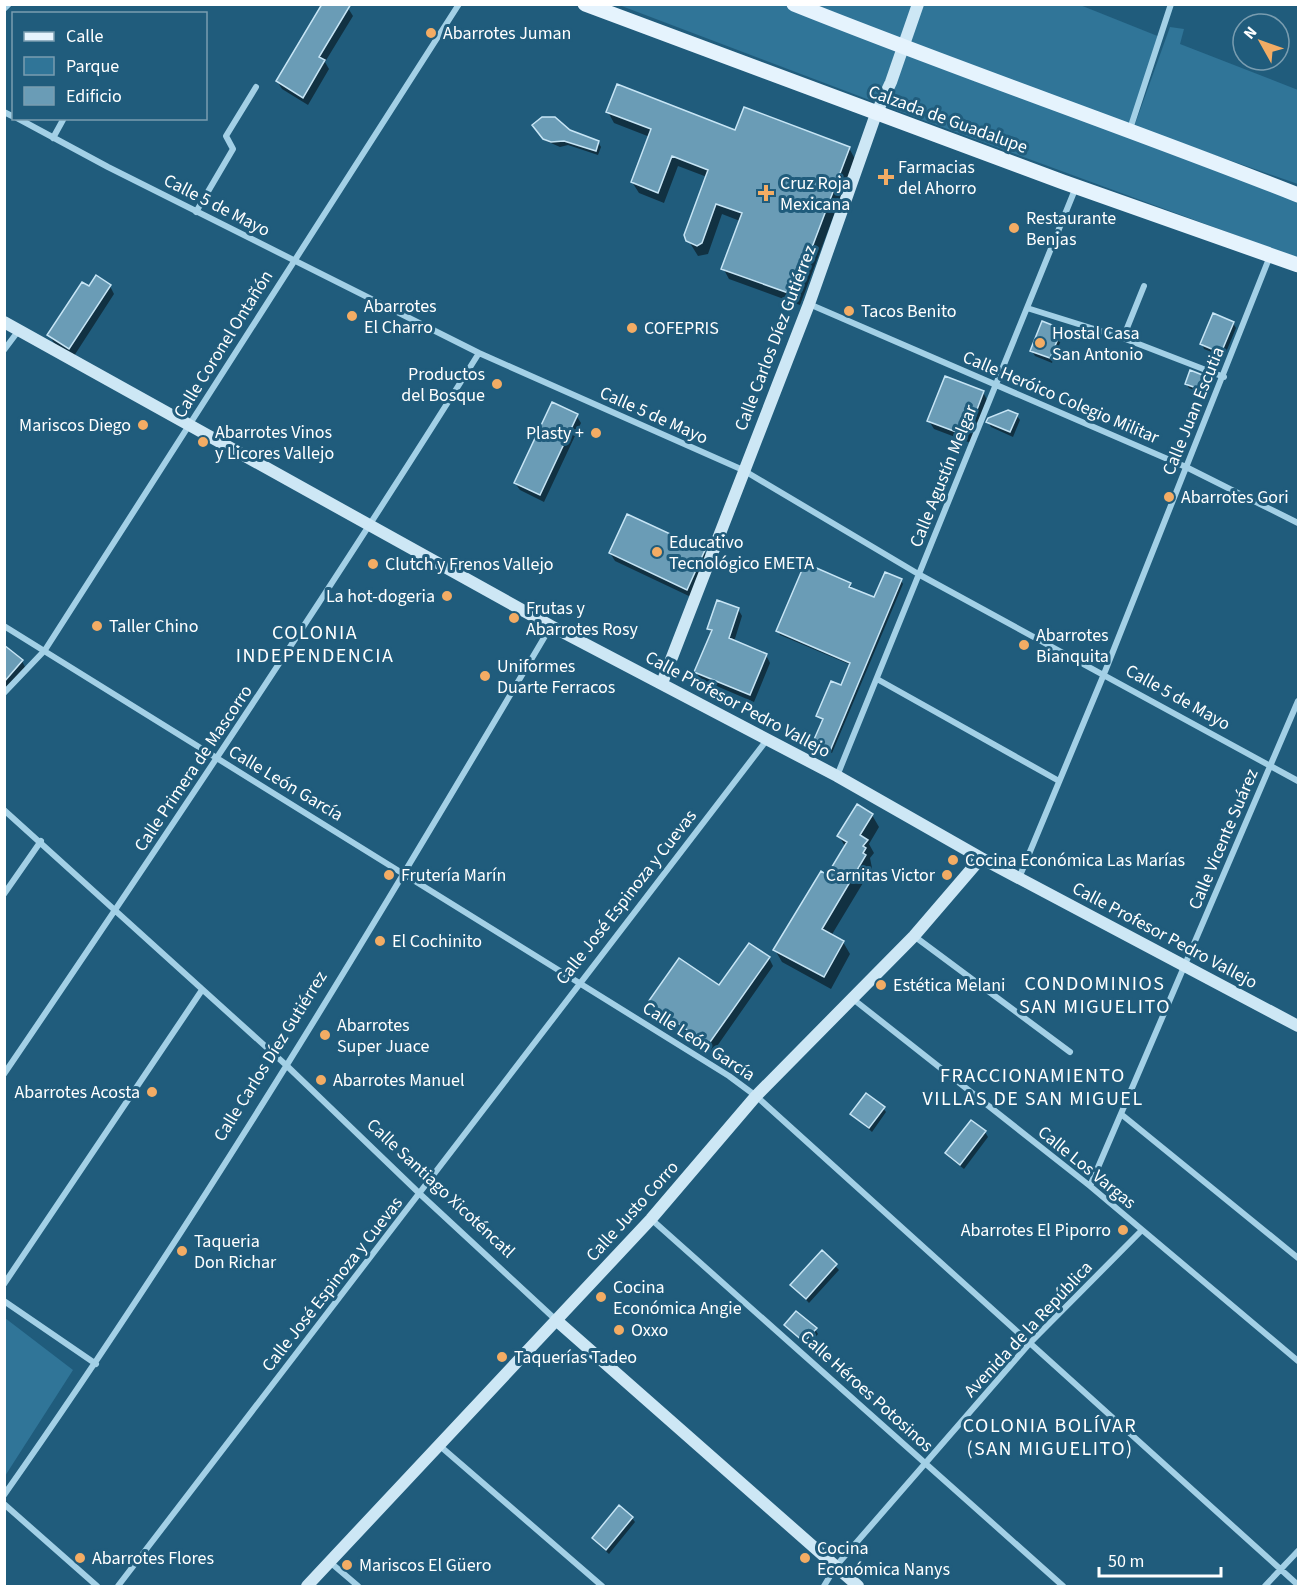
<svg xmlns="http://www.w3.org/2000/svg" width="1303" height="1591" font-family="'Source Sans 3',sans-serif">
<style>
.green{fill:#307598}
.shadow{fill:#0007}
.building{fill:#6a9cb6;stroke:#c7e5f5;stroke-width:1.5}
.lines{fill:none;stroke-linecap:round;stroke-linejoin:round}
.street{stroke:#a3d0e6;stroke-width:6}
.secondary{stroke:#cde7f5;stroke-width:12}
.primary{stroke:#e5f3fd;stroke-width:15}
.poi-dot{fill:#f3ac64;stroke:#205c7c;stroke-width:2}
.labels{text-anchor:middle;stroke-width:6;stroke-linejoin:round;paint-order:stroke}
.poi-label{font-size:18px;fill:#fff;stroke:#205c7c;text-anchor:start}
.street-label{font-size:18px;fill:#fff;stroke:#205c7c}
.neighbourhood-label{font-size:20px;letter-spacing:1.5px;fill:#fff;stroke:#205c7c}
</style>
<rect width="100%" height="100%" fill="#205c7c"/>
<path class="green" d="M619,5H1080L1160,37L1130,129L1298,202V258L888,107Z
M1170,27L1184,29L1180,44L1298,90V184L1134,127Z
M5,1318L73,1370L5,1476H4Z"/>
<path class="shadow" d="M348,8L353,16L325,62L329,69L308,105L282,89L277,81Z
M608,112L849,148L855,159L800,305L729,279L723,268L740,221L722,214L708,254L698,256L685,235L707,177L678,166L664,203L639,193L632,182L650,137L614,123Z
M534,125L569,131L598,142L601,147L598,155L568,145L560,147L544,140Z
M110,286L114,294L74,356L54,343L49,335L89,288Z
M1233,323L1236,328L1224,357L1204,349L1202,344Z
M1061,330L1063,335L1052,363L1035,356L1032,351Z
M1209,380L1212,385L1208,396L1189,388L1186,383Z
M983,392L987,400L971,443L934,429L929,421Z
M576,415L581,423L544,502L520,490L515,483Z
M1017,416L1020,420L1013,437L991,427L988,422Z
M704,551L708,559L691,597L615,561L610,553Z
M901,580L903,584L832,753L816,747L814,743L824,721L818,716L842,687L851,665L780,635L778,631L850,584L851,589L874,599Z
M738,609L742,616L734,642L766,655L770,663L754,702L700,679L696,672L712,634L709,629Z
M4,647L22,661L26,669L9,690L4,687Z
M872,815L879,827L869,844L874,853L870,858L872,868L831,936L843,942L850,954L831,989L782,962L775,950L846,848L839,836Z
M769,958L773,966L713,1052L655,1010L650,1002L719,987Z
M883,1108L886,1112L872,1132L852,1114Z
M985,1132L988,1137L964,1169L950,1158L947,1153Z
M822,1252L839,1270L809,1303L792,1285Z
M786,1325L815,1329L818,1334L808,1346Z
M632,1518L635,1522L609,1554L597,1543L594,1538Z"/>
<path class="building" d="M322,4H351L319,57L325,60L303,98L276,81Z
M617,84L735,130L744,107L850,147L794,295L721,269L742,213L716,204L702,243L697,246L686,241L684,235L708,170L672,156L658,193L631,182L651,129L606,112Z
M542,117H555L570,130L599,141L596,151L564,141L551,142L543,139L532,125Z
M96,275L111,285L69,349L47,335L82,282L89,286Z
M1213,313L1234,322L1221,353L1200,344Z
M1042,321L1062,329L1050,358L1030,351Z
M1190,370L1210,378L1205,391L1185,384Z
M945,376L984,391L967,436L927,421Z
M552,402L578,414L540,495L514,483Z
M1008,410L1018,414L1010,432L986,422L988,418Z
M627,514L705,550L687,590L609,553Z
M805,563L851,583L849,587L874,597L885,572L902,579L830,751L812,744L823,719L816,716L831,681L841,685L850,663L776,631Z
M717,600L739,608L729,638L767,654L750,695L694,672L712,630L707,629Z
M4,645L23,660L4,682Z
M857,804L873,814L860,835L868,840L863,846L866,848L863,853L866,855L822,929L844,941L824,977L773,950L821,871L827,875L847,842L837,836Z
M749,943L770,957L708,1045L648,1002L679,958L719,985Z
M866,1093L885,1107L869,1128L850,1114Z
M971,1120L986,1131L960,1165L945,1153Z
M822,1250L837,1264L806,1299L790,1285Z
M796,1311L817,1328L804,1342L784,1325Z
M619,1505L633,1517L606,1550L592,1538Z"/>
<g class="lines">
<path class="street" d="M4,9L9,4
M4,112L14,117
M17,118L108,167L479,353L743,470L920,575L1298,781
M1130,129L1171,4
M53,138L64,118
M196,212L233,149L226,136L256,87
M809,304L1186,467L1298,523
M1027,308L1123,338L1224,377
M1123,338L1144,286
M4,350L19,330
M4,626L729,1076L756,1096L1298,1585
M877,679L1059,781
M4,693L45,650L459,4
M837,776L1076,187
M4,810L286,1065L420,1194L556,1320
M1019,878L1104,674L1270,256
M4,894L41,841
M914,936L1070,1052
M853,999L1090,1186L1298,1361
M4,1074C166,836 326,597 479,353
M1121,1114L1298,1258
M1090,1186L1298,701
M651,1219L1063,1586
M4,1284L202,990
M4,1301L96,1364
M440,1446L602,1586
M4,1495C201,1215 377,921 551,626
M4,1504L97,1586
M331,1563L358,1586
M118,1586L766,741
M824,1586L836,1566L1029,1344L1141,1231
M1265,1586L1298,1551"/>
<path class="secondary" d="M4,322L551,626L837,776L981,858L1298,1026
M662,683L809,304L876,114L891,82L918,4
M556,1320L858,1586
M307,1586L651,1219L756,1096L914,936L981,858"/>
<path class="primary" d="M585,4L1063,182L1298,265
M794,4C961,71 1131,129 1298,195"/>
</g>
<g class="poi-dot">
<circle cx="431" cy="33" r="6"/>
<path d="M883 168h6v6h6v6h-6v6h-6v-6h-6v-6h6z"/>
<path d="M763 184h6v6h6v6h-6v6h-6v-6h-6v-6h6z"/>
<circle cx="1014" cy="228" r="6"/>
<circle cx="849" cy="311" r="6"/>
<circle cx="352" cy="316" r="6"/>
<circle cx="632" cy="328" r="6"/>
<circle cx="1040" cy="343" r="6"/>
<circle cx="497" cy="384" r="6"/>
<circle cx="143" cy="425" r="6"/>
<circle cx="596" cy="433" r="6"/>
<circle cx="203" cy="442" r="6"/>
<circle cx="1169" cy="497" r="6"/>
<circle cx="657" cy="552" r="6"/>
<circle cx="373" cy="564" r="6"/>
<circle cx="447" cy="596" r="6"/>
<circle cx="514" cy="618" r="6"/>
<circle cx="97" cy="626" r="6"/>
<circle cx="1024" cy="645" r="6"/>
<circle cx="485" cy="676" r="6"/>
<circle cx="953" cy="860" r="6"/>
<circle cx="389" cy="875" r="6"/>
<circle cx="947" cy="875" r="6"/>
<circle cx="380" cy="941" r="6"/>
<circle cx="881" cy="985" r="6"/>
<circle cx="325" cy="1035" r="6"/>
<circle cx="321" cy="1080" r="6"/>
<circle cx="152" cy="1092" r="6"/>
<circle cx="1123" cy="1230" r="6"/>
<circle cx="182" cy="1251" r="6"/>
<circle cx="601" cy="1297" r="6"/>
<circle cx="619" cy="1330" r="6"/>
<circle cx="502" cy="1357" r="6"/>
<circle cx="80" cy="1558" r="6"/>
<circle cx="805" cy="1558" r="6"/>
<circle cx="347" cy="1565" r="6"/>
</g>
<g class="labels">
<g class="poi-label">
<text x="443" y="39">Abarrotes Juman</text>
<text x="898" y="173">Farmacias<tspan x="898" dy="21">del Ahorro</tspan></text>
<text x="780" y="189">Cruz Roja<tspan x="780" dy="21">Mexicana</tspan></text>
<text x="1026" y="224">Restaurante<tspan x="1026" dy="21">Benjas</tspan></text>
<text x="364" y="312">Abarrotes<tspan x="364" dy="21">El Charro</tspan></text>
<text x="861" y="317">Tacos Benito</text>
<text x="644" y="334">COFEPRIS</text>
<text x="1052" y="339">Hostal Casa<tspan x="1052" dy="21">San Antonio</tspan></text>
<text x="485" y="380" text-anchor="end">Productos<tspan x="485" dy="21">del Bosque</tspan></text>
<text x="131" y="431" text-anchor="end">Mariscos Diego</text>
<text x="215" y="438">Abarrotes Vinos<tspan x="215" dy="21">y Licores Vallejo</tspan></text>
<text x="584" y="439" text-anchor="end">Plasty +</text>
<text x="1181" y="503">Abarrotes Gori</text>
<text x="669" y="548">Educativo<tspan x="669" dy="21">Tecnológico EMETA</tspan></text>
<text x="385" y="570">Clutch y Frenos Vallejo</text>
<text x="435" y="602" text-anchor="end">La hot-dogeria</text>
<text x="526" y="614">Frutas y<tspan x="526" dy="21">Abarrotes Rosy</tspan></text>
<text x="109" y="632">Taller Chino</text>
<text x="1036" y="641">Abarrotes<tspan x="1036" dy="21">Bianquita</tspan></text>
<text x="497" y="672">Uniformes<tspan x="497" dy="21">Duarte Ferracos</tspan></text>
<text x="965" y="866">Cocina Económica Las Marías</text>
<text x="401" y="881">Frutería Marín</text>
<text x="935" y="881" text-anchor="end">Carnitas Victor</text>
<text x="392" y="947">El Cochinito</text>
<text x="893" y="991">Estética Melani</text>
<text x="337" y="1031">Abarrotes<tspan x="337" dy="21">Super Juace</tspan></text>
<text x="333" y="1086">Abarrotes Manuel</text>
<text x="140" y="1098" text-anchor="end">Abarrotes Acosta</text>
<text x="1111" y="1236" text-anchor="end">Abarrotes El Piporro</text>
<text x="194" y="1247">Taqueria<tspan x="194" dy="21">Don Richar</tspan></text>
<text x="613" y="1293">Cocina<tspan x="613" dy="21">Económica Angie</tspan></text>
<text x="631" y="1336">Oxxo</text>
<text x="514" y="1363">Taquerías Tadeo</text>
<text x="817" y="1554">Cocina<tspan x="817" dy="21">Económica Nanys</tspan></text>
<text x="92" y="1564">Abarrotes Flores</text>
<text x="359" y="1571">Mariscos El Güero</text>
</g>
<g class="street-label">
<text transform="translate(948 119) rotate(20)" y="6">Calzada de Guadalupe</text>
<text transform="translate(217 205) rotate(27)" y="6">Calle 5 de Mayo</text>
<text transform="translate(775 338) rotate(-69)" y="6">Calle Carlos Díez Gutiérrez</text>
<text transform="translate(223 344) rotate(-58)" y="6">Calle Coronel Ontañón</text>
<text transform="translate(1061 397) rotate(23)" y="6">Calle Heróico Colegio Militar</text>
<text transform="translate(1193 411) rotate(-68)" y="6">Calle Juan Escutia</text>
<text transform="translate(654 415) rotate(24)" y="6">Calle 5 de Mayo</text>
<text transform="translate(943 476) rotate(-68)" y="6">Calle Agustín Melgar</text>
<text transform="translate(1178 697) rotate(29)" y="6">Calle 5 de Mayo</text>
<text transform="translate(738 704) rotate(28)" y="6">Calle Profesor Pedro Vallejo</text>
<text transform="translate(193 768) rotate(-56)" y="6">Calle Primera de Mascorro</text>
<text transform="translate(286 783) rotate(31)" y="6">Calle León García</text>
<text transform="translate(1223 839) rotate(-67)" y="6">Calle Vicente Suárez</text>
<text transform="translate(626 897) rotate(-52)" y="6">Calle José Espinoza y Cuevas</text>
<text transform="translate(1165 935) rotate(28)" y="6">Calle Profesor Pedro Vallejo</text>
<text transform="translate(699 1041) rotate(33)" y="6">Calle León García</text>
<text transform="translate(270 1056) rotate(-58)" y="6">Calle Carlos Díez Gutiérrez</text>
<text transform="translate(1087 1167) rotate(39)" y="6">Calle Los Vargas</text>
<text transform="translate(441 1188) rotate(43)" y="6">Calle Santiago Xicoténcatl</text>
<text transform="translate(632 1211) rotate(-48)" y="6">Calle Justo Corro</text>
<text transform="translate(332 1284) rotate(-52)" y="6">Calle José Espinoza y Cuevas</text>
<text transform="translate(1028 1329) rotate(-47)" y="6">Avenida de la República</text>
<text transform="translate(867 1391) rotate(42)" y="6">Calle Héroes Potosinos</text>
</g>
<g class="neighbourhood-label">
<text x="315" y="639">COLONIA<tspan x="315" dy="23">INDEPENDENCIA</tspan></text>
<text x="1095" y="990">CONDOMINIOS<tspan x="1095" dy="23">SAN MIGUELITO</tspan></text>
<text x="1033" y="1082">FRACCIONAMIENTO<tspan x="1033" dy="23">VILLAS DE SAN MIGUEL</tspan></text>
<text x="1050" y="1432">COLONIA BOLÍVAR<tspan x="1050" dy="23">(SAN MIGUELITO)</tspan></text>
</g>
</g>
<rect width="1303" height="1591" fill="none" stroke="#ffffff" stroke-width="12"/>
<rect x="12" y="12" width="195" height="108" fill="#205c7c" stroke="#799db0" stroke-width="1.5"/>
<rect x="24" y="32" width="30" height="9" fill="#e5f3fd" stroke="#799db0" stroke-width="1.5"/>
<text x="66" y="42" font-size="18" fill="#ffffff">Calle</text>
<rect x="24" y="57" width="30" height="18" fill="#307598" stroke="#799db0" stroke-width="1.5"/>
<text x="66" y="72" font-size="18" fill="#ffffff">Parque</text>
<rect x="24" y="87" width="30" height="18" fill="#6a9cb6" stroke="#799db0" stroke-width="1.5"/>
<text x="66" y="102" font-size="18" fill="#ffffff">Edificio</text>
<g transform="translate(1261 42) rotate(310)"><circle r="28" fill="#205c7c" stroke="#799db0" stroke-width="1.5"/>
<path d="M0-4.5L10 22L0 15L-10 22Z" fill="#f3ac64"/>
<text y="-9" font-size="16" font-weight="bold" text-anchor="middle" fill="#ffffff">N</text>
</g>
<path d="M1099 1567v9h122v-9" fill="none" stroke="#ffffff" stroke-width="3"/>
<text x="1108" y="1567" font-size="18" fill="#ffffff" stroke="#205c7c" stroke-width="4.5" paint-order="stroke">50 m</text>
</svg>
